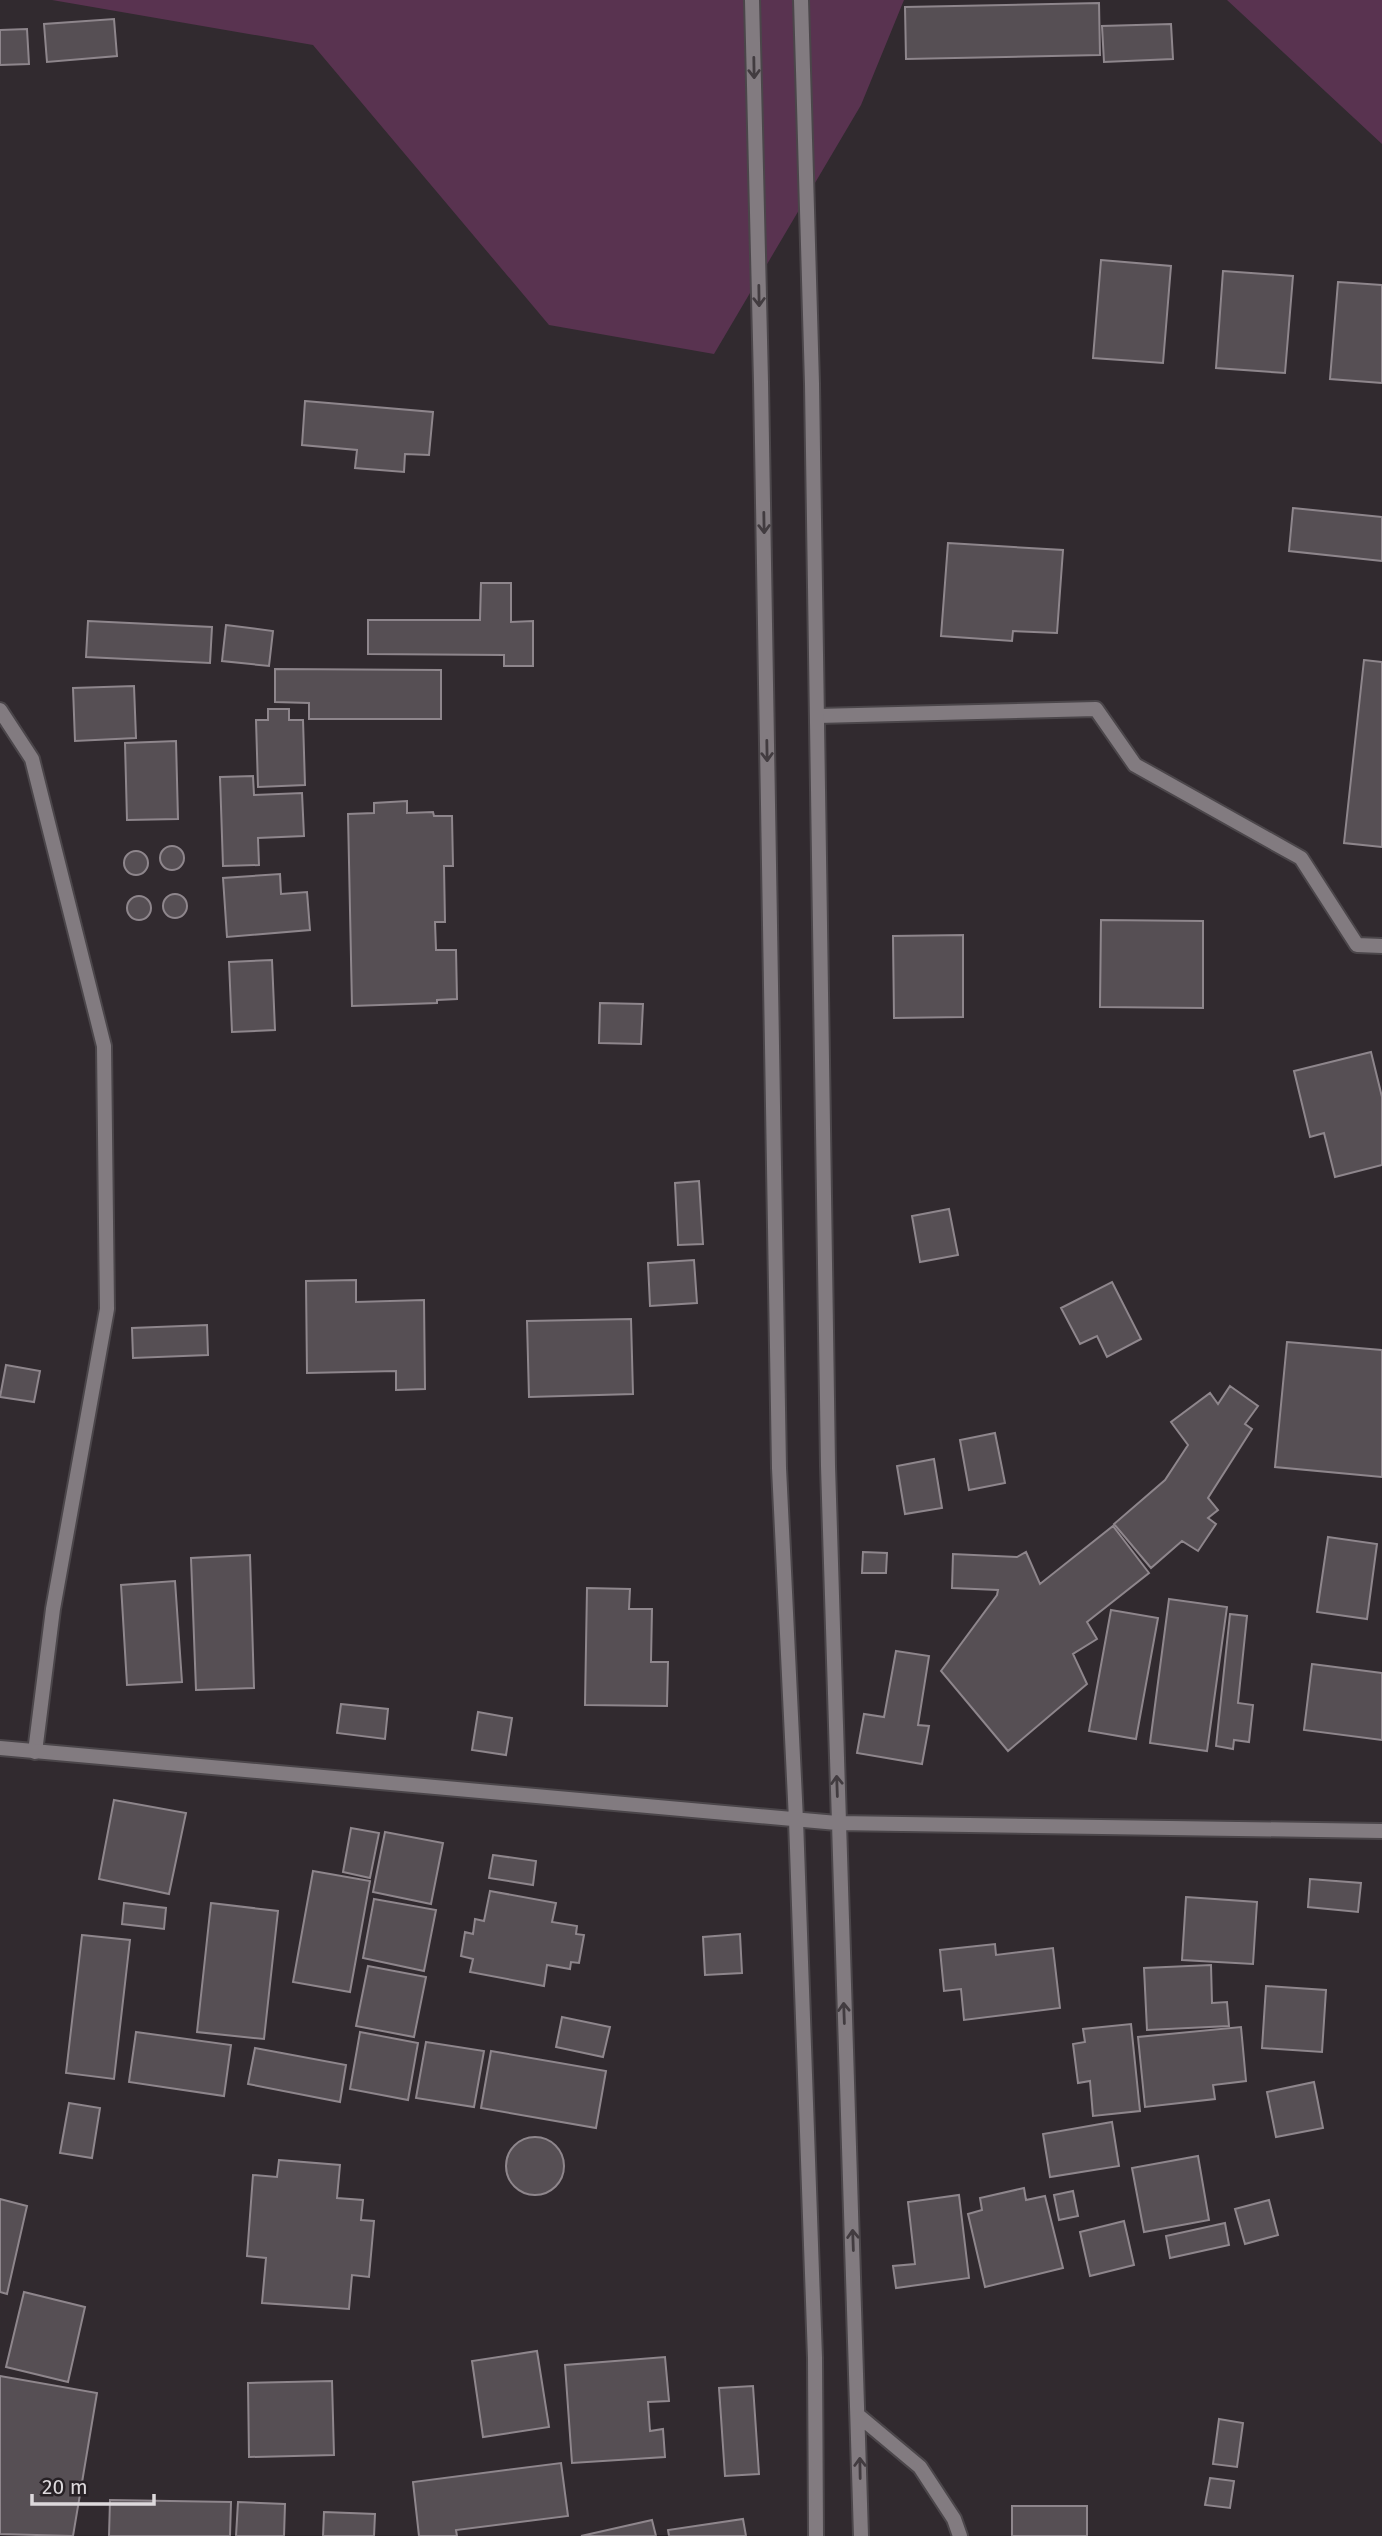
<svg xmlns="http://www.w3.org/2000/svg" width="1382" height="2536" font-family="'Fira Sans',sans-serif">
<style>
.green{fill:#593350}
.building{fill:#564f54;stroke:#8e868c;stroke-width:2}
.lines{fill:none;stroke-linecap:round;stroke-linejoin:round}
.service-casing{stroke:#4b464a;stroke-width:18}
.minor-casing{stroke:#4b464a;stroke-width:18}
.service{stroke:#827b80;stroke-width:14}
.minor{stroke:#827b80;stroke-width:14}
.oneway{stroke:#423c40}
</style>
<rect width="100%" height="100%" fill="#312a2f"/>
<path class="green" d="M52,0H904L861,105L714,354L549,325L313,45Z
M1227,0H1382V144Z"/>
<path class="building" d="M1099,3L1100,55L906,59L905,7Z
M114,19L117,56L47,62L44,24Z
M1171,24L1173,59L1104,62L1102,26Z
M27,29L29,64L0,65V30Z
M1101,260L1171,266L1163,363L1093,358Z
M1223,271L1293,276L1285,373L1216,368Z
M1338,282L1382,285V383L1330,379Z
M305,401L433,412L429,455L405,454L404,472L355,468L357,450L302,445Z
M1293,508L1382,517V561L1289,551Z
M948,543L1063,550L1057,633L1013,631L1012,641L941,636Z
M481,583H511V622L533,621V666H504V655L368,654V620H480Z
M88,621L212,627L210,663L86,657Z
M226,625L273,631L269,666L222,661Z
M1364,660L1382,662V847L1344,843Z
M275,669L441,670V719H309V703L275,702Z
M134,686L136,738L75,741L73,688Z
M268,709H289V720H303L305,785L258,787L256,720H268Z
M176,741L178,819L127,820L125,743Z
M253,776L254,795L302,793L304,836L258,838L259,865L223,866L220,777Z
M407,801V813L433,812L434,816H452L453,866H444L445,922H435L436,950H456L457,999L437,1000V1003L352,1006L348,814L374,813V803Z
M160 858a12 12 0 1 1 24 0a12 12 0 1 1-24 0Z
M124 863a12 12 0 1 1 24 0a12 12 0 1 1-24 0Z
M280,874L281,894L307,892L310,930L227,937L223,878Z
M163 906a12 12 0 1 1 24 0a12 12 0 1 1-24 0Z
M127 908a12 12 0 1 1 24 0a12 12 0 1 1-24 0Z
M1101,920L1203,921V1008L1100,1007Z
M963,935V1017L894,1018L893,936Z
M272,960L275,1030L232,1032L229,962Z
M600,1003L643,1004L641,1044L599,1043Z
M1371,1052L1382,1097V1165L1335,1177L1324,1133L1310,1137L1294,1071Z
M699,1181L703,1244L678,1245L675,1183Z
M949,1209L958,1255L920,1262L912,1216Z
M694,1260L697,1303L650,1306L648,1263Z
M356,1280V1302L424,1300L425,1389L396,1390V1371L307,1373L306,1281Z
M1112,1282L1141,1339L1107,1357L1097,1336L1080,1344L1061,1308Z
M631,1319L633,1394L529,1397L527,1321Z
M207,1325L208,1355L133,1358L132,1328Z
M1287,1342L1382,1350V1477L1275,1467Z
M6,1365L40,1371L34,1402L0,1397Z
M1230,1386L1258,1406L1245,1424L1252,1429L1208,1498L1218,1510L1208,1518L1216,1524L1198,1551L1182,1541L1151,1568L1114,1524L1165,1480L1188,1445L1171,1422L1210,1393L1218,1404Z
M995,1433L1005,1483L969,1490L960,1440Z
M934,1459L942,1508L905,1514L897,1466Z
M1113,1526L1149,1573L1087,1622L1097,1639L1073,1654L1087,1684L1008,1751L941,1671L997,1595L998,1590L952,1588L953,1554L1017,1557L1026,1552L1040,1584Z
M1328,1537L1377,1544L1367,1619L1317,1612Z
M863,1552L887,1553L886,1573H862Z
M250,1555L254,1688L196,1690L191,1558Z
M175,1581L182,1682L127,1685L121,1585Z
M587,1588L630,1589L629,1609H652L651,1662H668L667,1706L585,1705Z
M1169,1599L1227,1607L1207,1751L1150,1743Z
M1111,1610L1158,1618L1136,1739L1089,1731Z
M1230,1614L1247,1616L1238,1703L1253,1705L1249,1742L1234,1740L1233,1749L1216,1746Z
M896,1651L929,1656L918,1725L929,1726L922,1764L857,1753L864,1714L884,1717Z
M1312,1664L1382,1673V1740L1304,1730Z
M341,1704L388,1709L385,1739L337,1733Z
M478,1712L512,1718L506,1755L472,1750Z
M114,1800L186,1813L169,1894L99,1879Z
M351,1828L379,1833L370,1878L343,1872Z
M385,1832L443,1843L431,1904L373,1892Z
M493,1855L536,1861L533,1885L489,1878Z
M313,1871L370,1881L350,1992L293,1982Z
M1310,1879L1361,1883L1358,1912L1308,1907Z
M490,1891L556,1903L552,1922L577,1926L576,1934L584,1935L579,1963L571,1962L570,1969L547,1965L544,1986L470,1972L473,1959L461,1956L465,1932L473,1934L475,1919L484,1921Z
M1186,1897L1257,1902L1253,1964L1182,1960Z
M374,1899L436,1910L424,1971L363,1958Z
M124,1903L166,1908L164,1929L122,1924Z
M211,1903L278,1911L264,2039L197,2032Z
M740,1934L742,1973L705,1975L703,1937Z
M82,1935L130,1940L114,2079L66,2073Z
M995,1944L996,1955L1053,1948L1060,2008L964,2020L961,1989L944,1991L940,1950Z
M1211,1965L1212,2003L1227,2002L1229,2026L1147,2030L1144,1968Z
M368,1966L426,1977L414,2037L356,2026Z
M1266,1986L1326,1990L1322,2052L1262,2048Z
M562,2017L610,2027L603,2057L556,2047Z
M1131,2024L1140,2111L1093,2116L1090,2081L1078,2083L1073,2044L1085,2042L1083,2029Z
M1241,2027L1246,2081L1213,2085L1215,2099L1145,2107L1138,2037Z
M136,2032L231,2045L224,2096L129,2082Z
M360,2032L418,2043L408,2100L350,2089Z
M426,2042L484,2051L474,2107L416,2098Z
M255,2048L346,2065L340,2102L248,2084Z
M491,2051L606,2071L596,2128L481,2108Z
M1314,2082L1323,2128L1276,2137L1267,2092Z
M69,2103L100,2108L92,2158L60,2153Z
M1112,2122L1119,2166L1050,2177L1043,2134Z
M506 2166a29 29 0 1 1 58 0a29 29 0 1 1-58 0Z
M1198,2156L1209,2220L1144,2232L1132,2168Z
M279,2160L340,2165L337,2198L363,2200L361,2220L374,2221L369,2277L352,2275L349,2309L262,2303L266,2258L247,2256L253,2175L277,2177Z
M1024,2188L1026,2200L1045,2196L1063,2268L985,2287L968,2214L982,2210L980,2198Z
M1073,2191L1078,2216L1059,2220L1054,2195Z
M959,2195L969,2278L896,2288L893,2266L915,2264L908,2202Z
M0,2199L27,2206L7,2294L0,2292Z
M1269,2200L1278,2235L1245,2244L1235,2209Z
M1124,2221L1134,2265L1090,2276L1080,2232Z
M1225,2223L1229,2245L1170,2258L1166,2236Z
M24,2292L85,2307L68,2382L6,2367Z
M537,2351L549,2427L483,2437L472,2361Z
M665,2357L669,2401L648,2402L650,2431L663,2429L665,2457L572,2463L565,2365Z
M0,2376L97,2393L73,2536L0,2534Z
M332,2381L334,2455L249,2457L248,2383Z
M753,2386L759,2474L725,2476L719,2388Z
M1219,2419L1243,2423L1237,2467L1213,2464Z
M561,2463L568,2516L456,2530L457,2536H419L413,2482Z
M1210,2478L1234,2481L1230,2508L1205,2505Z
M110,2500L231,2502L230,2536H109Z
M238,2502L285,2504L284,2536H236Z
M1012,2506H1087V2536H1012Z
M324,2512L375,2514L374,2536H323Z
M743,2519L746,2536H669L668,2530Z
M652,2520L656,2536H581Z"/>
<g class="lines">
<defs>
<path id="service" d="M0,710L32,759L104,1046L107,1309L53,1609L35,1752
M817,716L1096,709L1135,765L1301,858L1357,945L1382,946"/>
<path id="minor" d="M752,0L761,382L779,1468L796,1820L815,2358L816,2536
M801,0L812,384L828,1466L861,2536
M0,1748L837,1823L1382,1831
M859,2416L920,2467L954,2519L960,2536"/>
</defs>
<use href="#service" class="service-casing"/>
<use href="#minor" class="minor-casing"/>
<use href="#service" class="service"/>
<use href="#minor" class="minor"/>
</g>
<defs><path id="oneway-shaft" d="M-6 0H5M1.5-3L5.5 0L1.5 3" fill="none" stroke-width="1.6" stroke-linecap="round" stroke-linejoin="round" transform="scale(1.75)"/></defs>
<g class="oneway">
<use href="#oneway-shaft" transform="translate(754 68) rotate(89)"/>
<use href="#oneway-shaft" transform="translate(759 296) rotate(89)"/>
<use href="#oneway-shaft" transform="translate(764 523) rotate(89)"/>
<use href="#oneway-shaft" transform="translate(767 751) rotate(89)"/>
<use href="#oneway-shaft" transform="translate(837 1786) rotate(-92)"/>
<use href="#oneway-shaft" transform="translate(844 2013) rotate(-92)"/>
<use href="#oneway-shaft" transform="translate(853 2240) rotate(-92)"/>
<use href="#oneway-shaft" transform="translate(860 2468) rotate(-91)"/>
</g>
<path d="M32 2494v10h122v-10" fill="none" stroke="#ddd9dc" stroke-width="3.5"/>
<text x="42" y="2494" font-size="21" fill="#ddd9dc" stroke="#272125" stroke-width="5" paint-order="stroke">20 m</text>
</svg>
